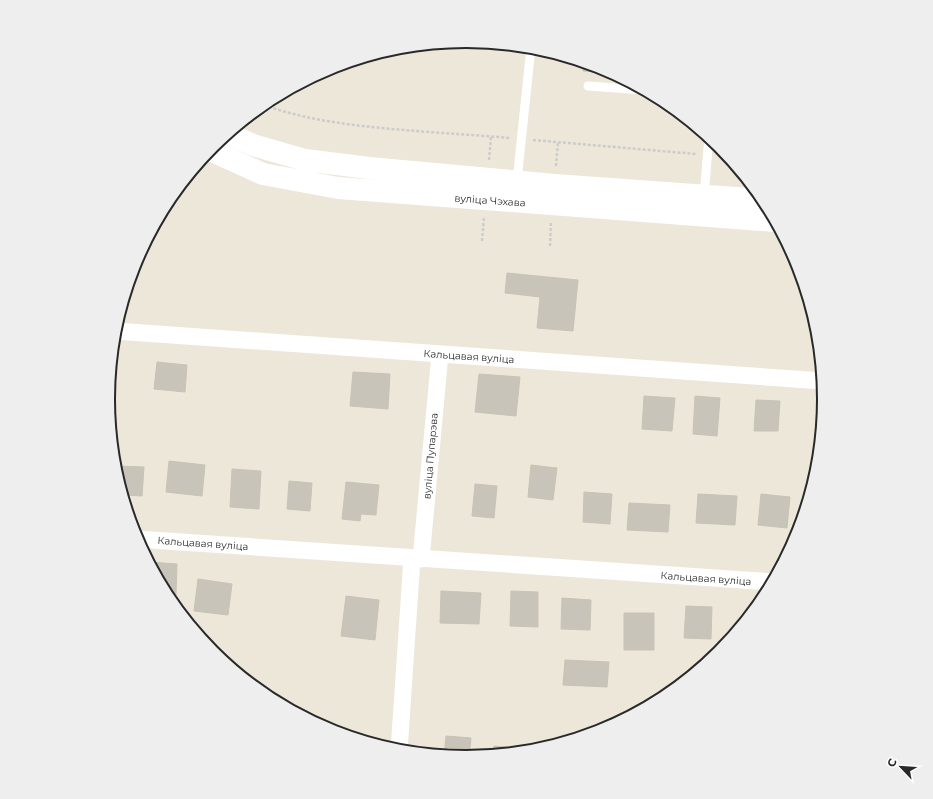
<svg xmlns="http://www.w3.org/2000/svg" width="933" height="799" font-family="Montserrat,sans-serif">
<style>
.building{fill:#c8c4b9;stroke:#c8c3b3}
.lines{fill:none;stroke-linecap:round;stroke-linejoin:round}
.path{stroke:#ccc;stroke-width:2.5;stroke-dasharray:3 2;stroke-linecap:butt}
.service{stroke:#fff;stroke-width:9}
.minor{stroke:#fff;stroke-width:17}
.secondary{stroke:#fff;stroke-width:22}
.labels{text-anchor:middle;stroke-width:4;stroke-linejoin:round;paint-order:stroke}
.street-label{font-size:10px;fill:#292929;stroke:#fff}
.rim{fill:none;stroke:#292929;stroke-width:2}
</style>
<rect width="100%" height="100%" fill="#ede7d9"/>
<path class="building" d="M584,62L604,68L613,73L583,71Z
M507,273L578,280L573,331L537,328L540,297L505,293Z
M157,362L187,365L185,392L154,389Z
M353,372L390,374L388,409L350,406Z
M479,374L520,377L516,416L475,412Z
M644,396L675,398L672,431L642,429Z
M695,396L720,398L717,436L693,434Z
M756,400L780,401L778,431H754Z
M169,461L205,465L202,496L166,492Z
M531,465L557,468L553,500L528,497Z
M114,466L144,467L142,496L123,495Z
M232,469L261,471L259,509L230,507Z
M289,481L312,483L310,511L287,509Z
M346,482L379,485L376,515L361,514L360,521L342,519Z
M475,484L497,486L494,518L472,516Z
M584,492L612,494L610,524L583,522Z
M698,494L737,496L735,525L696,523Z
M761,494L790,497L787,528L758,525Z
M629,503L670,505L668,532L627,530Z
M801,509H806L799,532Z
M149,562L177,564L176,595H166Z
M198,579L232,584L228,615L194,611Z
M441,591L481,593L479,624L440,623Z
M511,591L538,592V627L510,626Z
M346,596L379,600L375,640L341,636Z
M562,598L591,600L590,630L561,629Z
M686,606L712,607L711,639L684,638Z
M624,613H654V650H624Z
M565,660L609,662L607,687L563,685Z
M446,736L471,738L469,758L444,756Z
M494,746L539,750L493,755Z"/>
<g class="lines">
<path class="path" d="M264,105C308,121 357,126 404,130C439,133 475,135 510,138
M533,140L696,154
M719,155L728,156
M489,160L491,137
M556,166L558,142
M482,241L484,217
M550,246L551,222"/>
<path class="service" d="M588,86L644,90
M517,181L531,47
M704,196L709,137"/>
<path class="minor" d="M115,331L823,381
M136,539L773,582
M421,559L440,354
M399,751L412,558"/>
<path class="secondary" d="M228,134L253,145L305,160L369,168L555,185L764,200
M210,150L263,174L338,188L776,221"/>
</g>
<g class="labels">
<g class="street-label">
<text transform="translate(490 200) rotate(4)" y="4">вуліца Чэхава</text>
<text transform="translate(469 356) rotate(4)" y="4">Кальцавая вуліца</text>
<text transform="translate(430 456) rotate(-85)" y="4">вуліца Пупарэва</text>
<text transform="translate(203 543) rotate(4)" y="4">Кальцавая вуліца</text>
<text transform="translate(706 578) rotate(4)" y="4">Кальцавая вуліца</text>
</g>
</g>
<path d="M0 0H933V799H0ZM115 399a351 351 0 1 1 702 0a351 351 0 1 1-702 0Z" fill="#eee" fill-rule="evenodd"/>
<path class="rim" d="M115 399a351 351 0 1 1 702 0a351 351 0 1 1-702 0Z"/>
<g transform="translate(901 767) rotate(295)" stroke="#ffffff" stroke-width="3" paint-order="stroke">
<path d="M0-3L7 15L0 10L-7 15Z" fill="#292929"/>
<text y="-6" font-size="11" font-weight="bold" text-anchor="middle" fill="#292929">С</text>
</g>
</svg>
